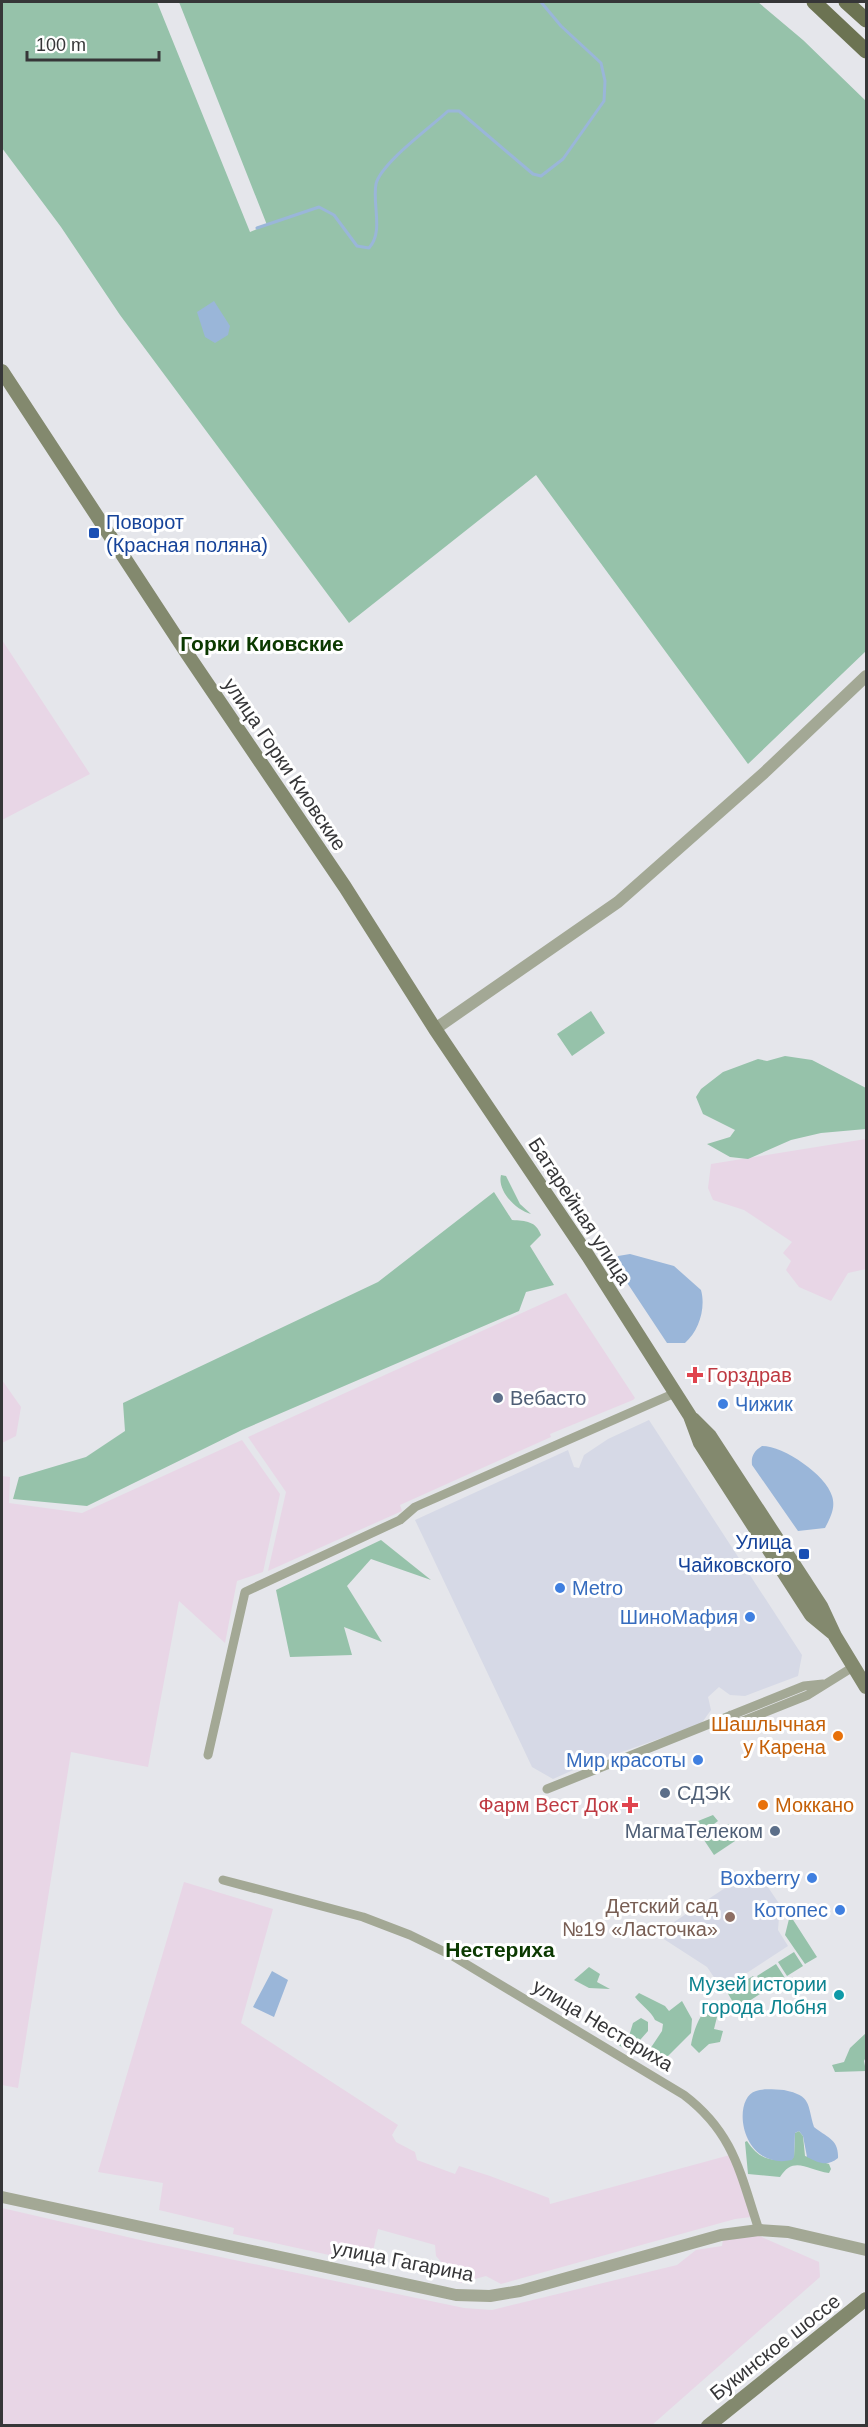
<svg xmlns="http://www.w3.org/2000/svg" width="868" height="2427" font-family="Helvetica,sans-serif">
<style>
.built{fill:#d6d9e6}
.industrial{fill:#e8d6e6}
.green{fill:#96c2aa}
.water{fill:#9ab6d9}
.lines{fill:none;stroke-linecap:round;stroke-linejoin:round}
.stream{stroke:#9ab6d9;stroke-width:3}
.minor{stroke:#a3a895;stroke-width:9}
.tertiary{stroke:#a3a895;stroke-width:12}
.secondary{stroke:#83896e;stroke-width:14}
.primary{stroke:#6c7352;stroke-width:15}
.transit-dot{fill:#1a4fb4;stroke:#fff;stroke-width:2}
.health-dot{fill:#e0444e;stroke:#fff;stroke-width:2}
.service-dot{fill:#5c6f8a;stroke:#fff;stroke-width:2}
.shop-dot{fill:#3f7fe0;stroke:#fff;stroke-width:2}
.food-dot{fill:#e8710a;stroke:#fff;stroke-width:2}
.education-dot{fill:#8d6e63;stroke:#fff;stroke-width:2}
.culture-dot{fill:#0f9aa8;stroke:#fff;stroke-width:2}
.labels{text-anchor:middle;stroke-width:6;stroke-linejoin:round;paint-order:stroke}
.transit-label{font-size:20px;fill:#164399;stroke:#fff;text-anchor:start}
.street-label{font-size:20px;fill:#363638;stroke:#fff}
.health-label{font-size:20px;fill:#be3a42;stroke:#fff;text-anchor:start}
.service-label{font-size:20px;fill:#4e5e75;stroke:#fff;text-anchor:start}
.shop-label{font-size:20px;fill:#366cbe;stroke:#fff;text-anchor:end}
.food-label{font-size:20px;fill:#c56008;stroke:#fff;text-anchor:end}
.education-label{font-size:20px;fill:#785e54;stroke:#fff;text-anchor:end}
.culture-label{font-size:20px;fill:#0d838f;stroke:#fff;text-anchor:end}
.neighbourhood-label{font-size:21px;font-weight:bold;fill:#0b3900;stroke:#fff}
</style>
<rect width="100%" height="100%" fill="#e5e6eb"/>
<path class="built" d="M649,1420L802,1655L798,1676L745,1696L730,1695L719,1687L708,1697L711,1710L701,1724L602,1759L594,1756L582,1760L580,1767L553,1779L532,1767L415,1520L568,1450L574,1467L579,1468L584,1455L608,1439Z
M755,1868L780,1905L778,1930L788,1946L722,1989L707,1967L656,1934Z"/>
<path class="industrial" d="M2,640L90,774L2,820Z
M866,1139V1269L848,1273L831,1301L799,1287L786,1270L791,1261L783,1253L792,1242L744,1210L713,1200L708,1188L711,1164Z
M566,1293L635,1398L633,1400L550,1434L551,1437L400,1505L402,1511L268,1571L286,1492L248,1437Z
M2,1380L21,1407L16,1436L2,1443Z
M242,1440L280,1494L263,1572L237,1581L225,1643L179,1601L148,1767L71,1752L18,2088L2,2085V1476L10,1477L9,1503L82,1513Z
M184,1882L273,1909L241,2023L398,2125L392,2135L396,2142L415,2152L417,2160L455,2174L459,2166L490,2176L549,2198L550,2204L730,2155L751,2217L735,2219L501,2284L486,2276L460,2283L436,2256L435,2245L378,2229L370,2264L233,2234L234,2228L159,2210L163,2183L98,2172Z
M2,2208L149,2242L464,2308L492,2310L677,2265L696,2250L722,2246L723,2239L757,2235L819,2262L820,2277L652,2425H2Z"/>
<path class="green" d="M2,2H157L250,232L267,225L179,2H758L803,40L866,101V651L748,764L536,475L349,623L120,315L61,227L2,148Z
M591,1011L605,1033L572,1056L557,1034Z
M785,1056L812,1060L866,1088V1129L821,1133L791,1140L748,1159L730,1157L707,1144L730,1137L735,1130L703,1114L696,1097L701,1089L723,1072L758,1059L767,1061Z
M501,1175L506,1176L520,1204L531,1214C516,1210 497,1191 501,1175Z
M494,1192L512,1220C526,1221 536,1221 541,1235L530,1246L554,1285L526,1292L519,1311L242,1430L87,1506L13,1499L19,1477L86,1457L125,1431L123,1403L378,1282Z
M381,1540L431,1580L371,1559L347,1586L382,1642L344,1627L352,1655L290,1657L276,1590Z
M713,1815L718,1821L698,1836L688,1825Z
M729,1824L738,1839L714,1855L704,1840Z
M790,1915L817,1957L805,1964L785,1935Z
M794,1952L803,1966L787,1976L778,1962Z
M776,1964L785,1978L766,1990L757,1976Z
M589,1967L600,1974L597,1982L610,1989L589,1988L574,1980Z
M753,1976L763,1992L737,2009L727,1992Z
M639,1993L665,2006L669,2011L682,2001L692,2019L691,2033L666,2058L656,2059L650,2049L662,2031L663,2024L655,2020C651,2011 641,2005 635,1997Z
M714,2004L719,2009L714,2029L723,2031L720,2042L709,2044L699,2053L691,2045C693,2032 701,2008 714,2004Z
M641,2018L648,2022V2031L633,2048H623L614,2042L615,2036L625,2038L629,2036L633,2023Z
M866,2033V2057L864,2061L866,2071L835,2072L832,2065L844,2062L850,2048Z
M799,2131L803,2136L805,2156L829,2164L831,2169L829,2173C807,2170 794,2155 780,2177L748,2174L745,2142L747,2141C760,2161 773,2162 794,2157L795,2133Z"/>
<path class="water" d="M214,301L230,326L228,335L215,343L205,337L197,312Z
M630,1254L674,1266L701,1290C706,1308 699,1331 685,1343H667L616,1266L615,1262L618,1256Z
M762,1446C784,1446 826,1475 832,1496C836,1508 830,1518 825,1528L798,1531L752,1465C751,1456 754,1451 762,1446Z
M272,1971L288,1980L274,2017L253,2007Z
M784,2090C812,2096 807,2104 814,2127C826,2137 839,2139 838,2158C827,2167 819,2163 807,2157L803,2136L799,2131L795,2133L794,2157L792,2160C740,2171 731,2098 756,2091C764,2088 775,2090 784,2090Z"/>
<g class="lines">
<path class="stream" d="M257,228L319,207L334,215L357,246L369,248C384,232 372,204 376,184C381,163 431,127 448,111H459L533,174L541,176L563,159L604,101L605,81L601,63L561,26L541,2"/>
<path class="minor" d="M731,1715L738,1723L808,1695L853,1667
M208,1755L245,1592L400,1520L415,1507L675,1393
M547,1789L804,1686L823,1684
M223,1880L363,1917L410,1935L451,1955L684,2095C734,2133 740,2173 759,2230"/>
<path class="tertiary" d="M435,1029L618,902L764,773L866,676
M2,2197L456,2295L490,2296L520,2291L721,2235L759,2230L788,2232L866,2250"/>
<path class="secondary" d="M2,371L188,655L345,887L435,1029L588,1256L690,1416L700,1443L811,1615L834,1634
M693,1419L710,1436L821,1606L835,1636L866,1687
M708,2426L866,2299"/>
<path class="primary" d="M814,2L866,51
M846,2L866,20"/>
</g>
<g class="transit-dot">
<rect x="88" y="527" width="12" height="12" rx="3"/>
<rect x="798" y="1548" width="12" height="12" rx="3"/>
</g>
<g class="health-dot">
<path d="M692 1366h6v6h6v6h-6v6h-6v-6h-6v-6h6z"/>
<path d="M627 1796h6v6h6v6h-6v6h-6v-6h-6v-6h6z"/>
</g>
<g class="service-dot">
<circle cx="498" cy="1398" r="6"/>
<circle cx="665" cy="1793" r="6"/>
<circle cx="775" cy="1831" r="6"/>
</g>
<g class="shop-dot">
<circle cx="723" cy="1404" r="6"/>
<circle cx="560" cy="1588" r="6"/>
<circle cx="750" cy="1617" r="6"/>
<circle cx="698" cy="1760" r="6"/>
<circle cx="812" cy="1878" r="6"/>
<circle cx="840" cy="1910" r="6"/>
</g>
<g class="food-dot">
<circle cx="838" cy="1736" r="6"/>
<circle cx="763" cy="1805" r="6"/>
</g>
<circle class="education-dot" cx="730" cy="1917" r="6"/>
<circle class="culture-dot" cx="839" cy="1995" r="6"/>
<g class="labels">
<g class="transit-label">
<text x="106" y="529">Поворот<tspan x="106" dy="23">(Красная поляна)</tspan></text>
<text x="792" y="1549" text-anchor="end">Улица<tspan x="792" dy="23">Чайковского</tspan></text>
</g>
<g class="street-label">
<text transform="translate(285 764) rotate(56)" y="7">улица Горки Киовские</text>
<text transform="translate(580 1211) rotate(57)" y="7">Батарейная улица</text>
<text transform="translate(603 2025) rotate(31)" y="7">улица Нестериха</text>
<text transform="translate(403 2261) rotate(11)" y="7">улица Гагарина</text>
<text transform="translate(775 2347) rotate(-38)" y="7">Букинское шоссе</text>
</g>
<g class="health-label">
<text x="707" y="1382">Горздрав</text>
<text x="618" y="1812" text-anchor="end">Фарм Вест Док</text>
</g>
<g class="service-label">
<text x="510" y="1405">Вебасто</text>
<text x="677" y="1800">СДЭК</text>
<text x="763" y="1838" text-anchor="end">МагмаТелеком</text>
</g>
<g class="shop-label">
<text x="735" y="1411" text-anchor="start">Чижик</text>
<text x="572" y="1595" text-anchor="start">Metro</text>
<text x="738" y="1624">ШиноМафия</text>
<text x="686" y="1767">Мир красоты</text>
<text x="800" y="1885">Boxberry</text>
<text x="828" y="1917">Котопес</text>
</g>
<g class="food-label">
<text x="826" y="1731">Шашлычная<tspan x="826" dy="23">у Карена</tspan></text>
<text x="775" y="1812" text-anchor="start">Моккано</text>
</g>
<g class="education-label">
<text x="718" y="1913">Детский сад<tspan x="718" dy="23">№19 «Ласточка»</tspan></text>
</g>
<g class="culture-label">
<text x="827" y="1991">Музей истории<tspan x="827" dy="23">города Лобня</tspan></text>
</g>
<g class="neighbourhood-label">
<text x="262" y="651">Горки Киовские</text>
<text x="500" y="1957">Нестериха</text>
</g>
</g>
<rect width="868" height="2427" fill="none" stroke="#363638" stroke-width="6"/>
<path d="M27 51v9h132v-9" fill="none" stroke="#363638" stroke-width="3"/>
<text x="36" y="51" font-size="18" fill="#363638" stroke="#ffffff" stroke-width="4.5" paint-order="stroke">100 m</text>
</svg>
